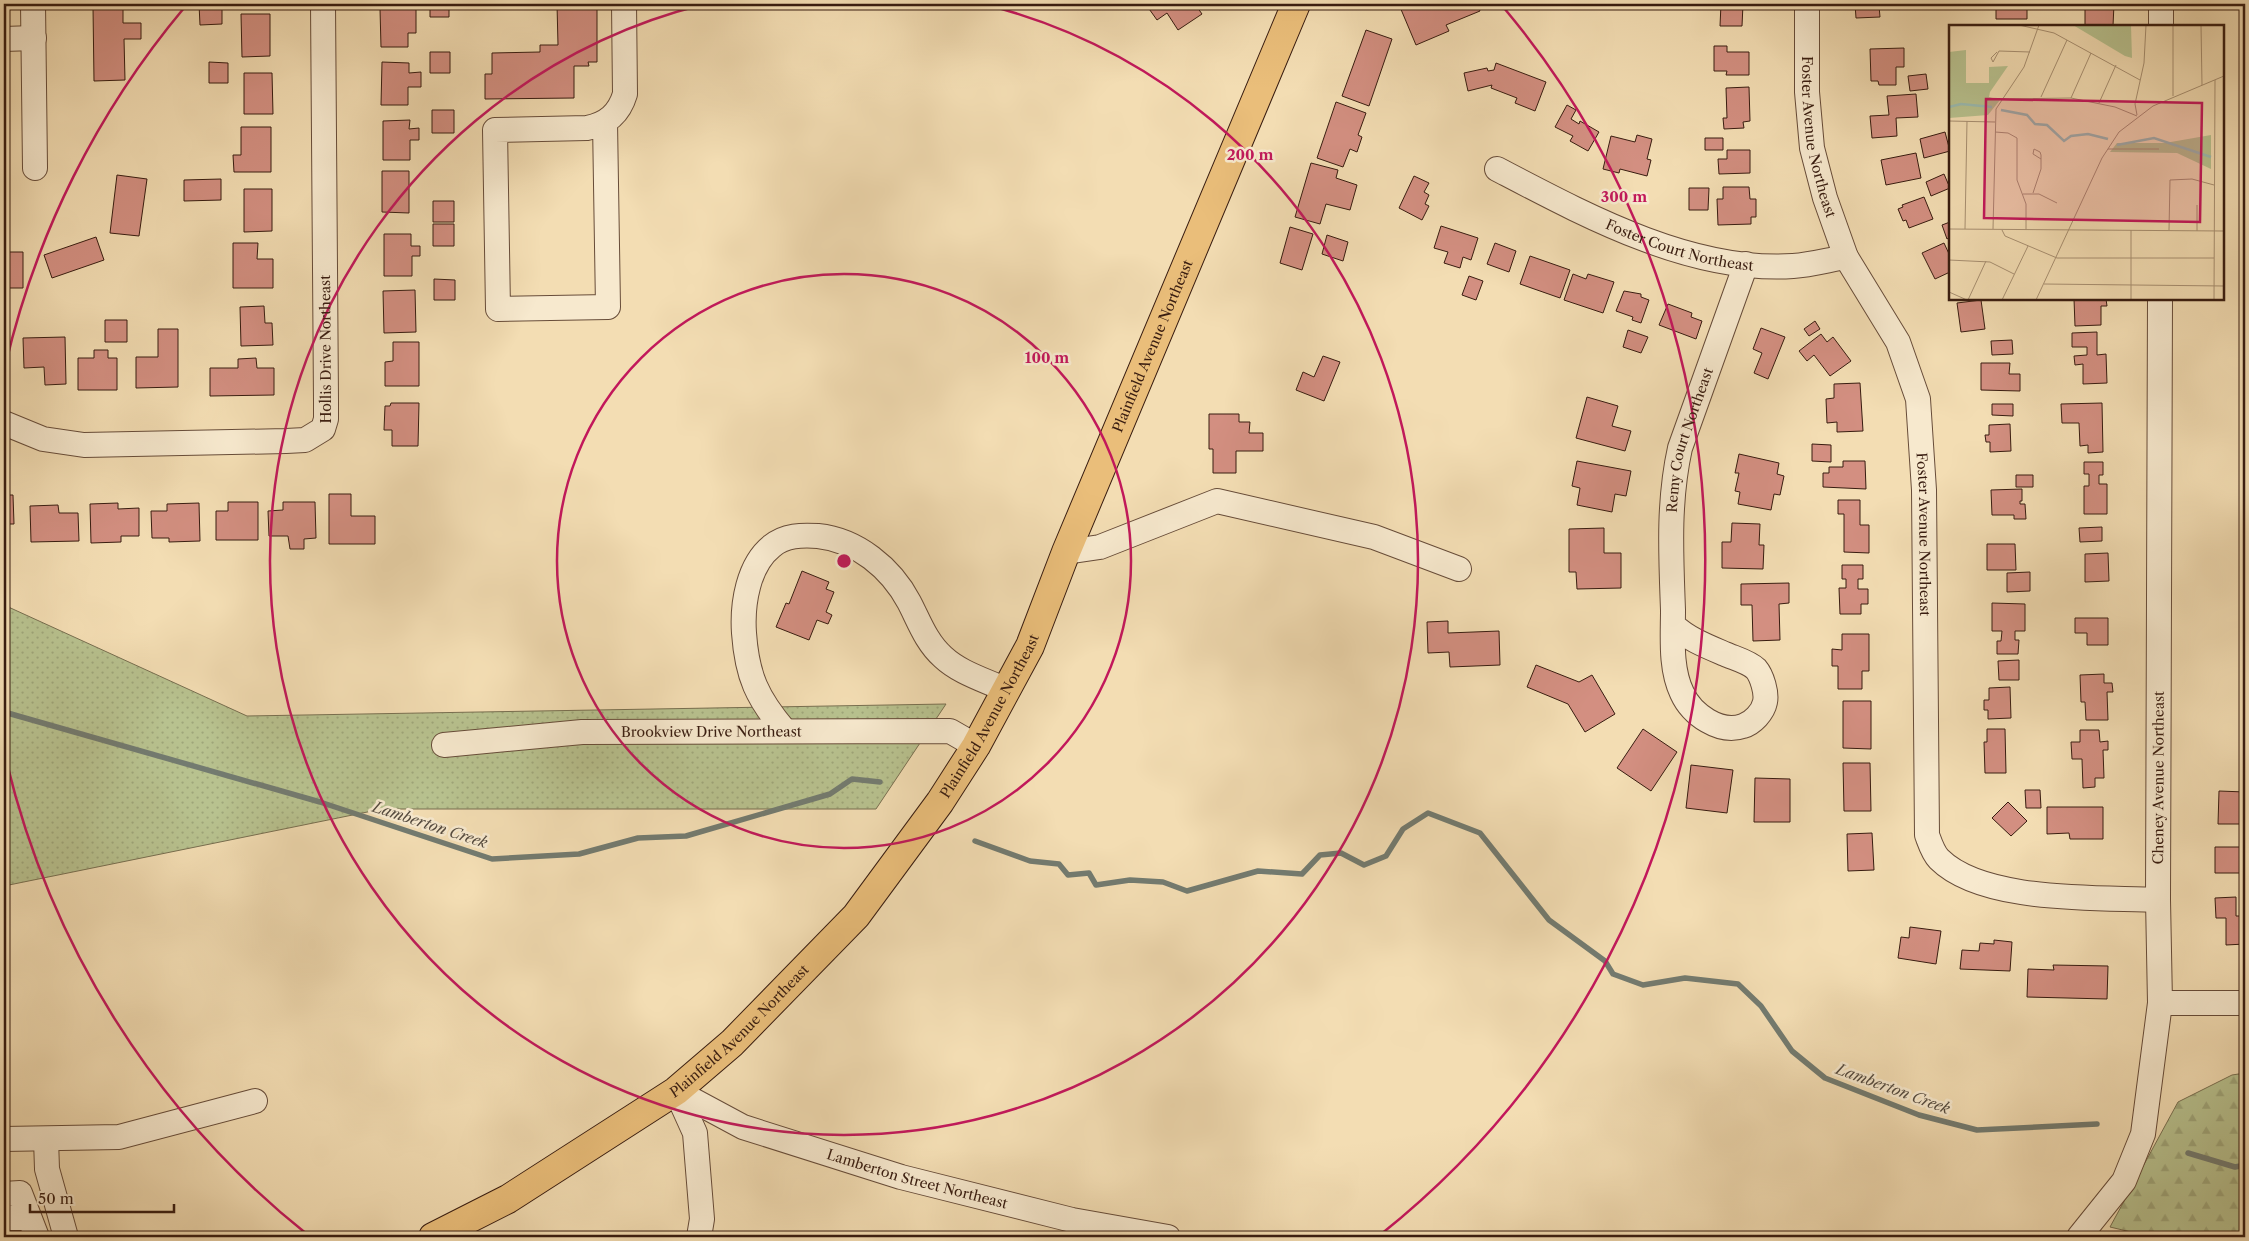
<svg xmlns="http://www.w3.org/2000/svg" width="2249" height="1241" font-family="'Libre Caslon Text',serif">
<style>
.green{fill:url(#green-dots);stroke:#786f50}
.forest{fill:url(#forest-firs);stroke:#786f50}
.lines{fill:none;stroke-linecap:round;stroke-linejoin:round}
.stream{stroke:#737b70;stroke-width:5.5}
.building{fill:#d38f81;stroke:#381c10}
.minor-casing{stroke:#674c39;stroke-width:26}
.major-casing{stroke:#381c10;stroke-width:30}
.minor{stroke:#f7e9ce;stroke-width:24}
.major{stroke:#eabe7a;stroke-width:28}
.ring{fill:none;stroke:#c2185b;stroke-width:2.5}
.labels{text-anchor:middle;stroke-width:5;stroke-linejoin:round;paint-order:stroke}
.street-label{font-size:14px;fill:#381c10;stroke:#f7e9ce}
.water-label{font-size:15px;font-style:italic;fill:#564c40;stroke:#f7e9ce}
.inset-river{fill:none;stroke:#9bbbb0;stroke-width:2.5}
.inset-road{fill:none;stroke:#a89072;stroke-width:1}
.view{fill:#c2185b;fill-opacity:0.15;stroke:#c2185b;stroke-width:2.5}
.inset-edge{fill:none;stroke:#381c10;stroke-width:2.5}
.centre{fill:#c2185b;stroke:#f7e9ce;stroke-width:2.5}
.ring-label{font-size:15px;text-anchor:middle;font-weight:bold;fill:#c2185b;stroke:#f7e9ce;stroke-width:5;stroke-linejoin:round;paint-order:stroke}
</style>
<defs>
<pattern id="green-dots" width="8" height="8" patternUnits="userSpaceOnUse" patternTransform="scale(1.25)"><rect width="8" height="8" fill="#b8c28f"/><path d="M2 2h.1M6 6h.1" fill="none" stroke="#9fa67a" stroke-width="1.8" stroke-linecap="round"/></pattern>
<pattern id="forest-firs" width="22" height="20" patternUnits="userSpaceOnUse" patternTransform="scale(1.25)"><rect width="22" height="20" fill="#b8c28f"/><path d="M5 1l3.5 6h-7zM16 11l3.5 6h-7z" fill="#9fa67a"/></pattern>
</defs>
<rect width="100%" height="100%" fill="#f3ddb3"/>
<filter id="stains"><feTurbulence type="fractalNoise" baseFrequency=".004" numOctaves="4"/><feColorMatrix values="0 0 0 0 .2 0 0 0 0 .09 0 0 0 0 .02 0 0 0 .5 -.17"/></filter>
<radialGradient id="worn" r=".72"><stop offset=".6" stop-color="#630" stop-opacity="0"/><stop offset="1" stop-color="#630" stop-opacity=".3"/></radialGradient>
<path class="green" d="M4,605L247,716L946,704L876,809H382L4,886Z"/>
<path class="forest" d="M2245,1073V1237H2152L2110,1227L2178,1102L2232,1075Z"/>
<g class="lines">
<path class="stream" d="M4,712L320,802L492,859L579,854L638,838L686,836L830,794L852,779L880,782
M975,841L1030,861L1059,864L1068,875L1089,873L1096,885L1130,880L1163,882L1187,891L1258,871L1302,874L1320,855L1341,853L1364,865L1386,856L1403,829L1428,813L1480,833L1549,920L1605,961L1613,974L1643,985L1685,978L1738,984L1761,1006L1792,1051L1825,1078L1919,1115L1977,1130L2097,1124
M2188,1153L2235,1167L2245,1165"/>
</g>
<path class="building" d="M199,4H222V24L200,25Z
M430,4H449V17H430Z
M557,4H597V62H588L589,66H574V98L485,99V74H492V53L540,52V45H558Z
M1150,4H1195L1202,14L1178,30L1167,13L1157,20L1147,6Z
M1407,4H1416L1419,9L1431,4H1477L1480,11L1446,25L1449,31L1416,45L1400,7Z
M1721,4H1743L1742,26H1720Z
M1855,4H1887V5L1879,6L1880,17L1856,18Z
M1996,4H2027V19H1996Z
M2085,4H2114L2113,26H2085Z
M93,7H123V23H141V39H124L125,80L94,81Z
M416,8V33H408V47H381L380,9Z
M241,14H270V56L242,57Z
M1366,30L1392,39L1369,106L1342,96Z
M1714,46H1727V52H1749V75H1726L1727,71H1714Z
M1904,48V67H1896V85H1879L1878,81H1871L1870,49Z
M430,52H450V73H430Z
M209,62L228,63V83H209Z
M382,62L409,63V73L421,72V87H408V105H381Z
M1496,63L1546,82L1535,111L1515,103L1517,98L1491,88L1492,85L1468,91L1464,73L1487,68L1488,71L1494,70Z
M244,73H272L273,114H244Z
M1926,74L1928,89L1910,91L1908,76Z
M1749,87L1750,121L1743,122L1744,128L1724,129L1723,118H1727L1726,88Z
M1916,94L1918,117L1896,118L1897,136L1872,138L1870,116L1889,115L1887,96Z
M1336,102L1366,113L1358,135L1362,137L1357,152L1350,149L1343,167L1317,158Z
M1567,105L1576,110L1571,119L1579,124L1580,121L1599,132L1588,151L1570,141L1573,136L1555,127Z
M432,110H454V133H432Z
M410,120L409,129L419,128V140H410V160H383V121Z
M241,127H271V172H234L233,155H241Z
M1945,132L1950,151L1924,158L1920,139Z
M1637,135L1652,139L1647,159L1651,160L1647,176L1620,169L1619,173L1603,169L1611,136L1635,142Z
M1705,138H1723V150H1705Z
M1727,150H1750V173L1719,174L1718,159H1727Z
M1916,153L1921,178L1886,185L1881,160Z
M1311,163L1338,170L1336,178L1357,185L1350,210L1326,204L1320,224L1295,217Z
M382,171H409V213L382,212Z
M1944,174L1950,188L1931,196L1926,182Z
M117,175L147,179L139,236L110,233Z
M1414,176L1429,183L1424,192L1429,195L1425,204L1429,206L1422,220L1399,208Z
M221,179V200L184,201V180Z
M1723,187H1749L1750,199H1756V217H1751V224L1718,225L1717,199H1723Z
M1689,188H1709L1708,210H1689Z
M244,189H272V231L244,232Z
M1924,197L1933,219L1909,228L1906,220L1903,221L1898,209L1903,207L1902,205Z
M433,201H454V222H433Z
M1950,222V237L1947,239L1942,225Z
M433,224H454V246H433Z
M1441,226L1478,238L1471,260L1463,257L1460,268L1444,263L1448,252L1434,248Z
M1290,227L1313,234L1302,270L1280,263Z
M384,234H411V246H420V256H412V276H384Z
M1327,235L1348,242L1343,261L1322,254Z
M96,237L104,260L52,278L44,255Z
M233,243H258L257,259H273V288H233Z
M1495,243L1516,251L1509,272L1487,264Z
M1944,243L1950,256V272L1935,279L1922,253Z
M4,252H23V288H4Z
M1530,256L1570,270L1560,298L1520,284Z
M1573,274L1586,279L1588,274L1614,282L1603,313L1564,300Z
M1469,276L1483,281L1476,300L1462,295Z
M434,279L455,280V300H434Z
M415,290L416,332L384,333L383,291Z
M1624,291L1641,294V297L1649,300L1641,323L1632,320L1633,317L1616,311Z
M2074,299H2106L2107,306H2101V325L2075,326Z
M1981,300L1985,329L1961,332L1957,303Z
M1668,304L1692,313L1691,317L1702,321L1696,339L1659,325Z
M264,306L265,323H272L273,345L241,346L240,307Z
M105,320H127V342H105Z
M1815,321L1820,329L1809,336L1804,329Z
M1761,328L1785,337L1768,379L1754,373L1762,353L1753,349Z
M158,329H178V387L136,388V357H158Z
M1628,330L1648,337L1641,353L1623,347Z
M2097,332V355L2106,354L2107,383L2083,384V364L2075,365L2074,356L2087,355V347H2072V333Z
M1821,334L1827,342L1833,337L1851,361L1830,376L1814,355L1807,361L1799,351Z
M65,337L66,384L45,385L44,367L24,368L23,338Z
M2012,340L2013,354L1992,355L1991,341Z
M393,342H419V386H385V362L393,361Z
M94,350H108V358H117V390H78V358H94Z
M1323,356L1340,362L1324,401L1296,390L1303,372L1314,377Z
M256,358L257,368H274V395L210,396V368H238V359Z
M1981,363H2010L2009,374H2020V391L1981,390Z
M1860,383L1863,431L1837,432V422L1827,423L1826,399L1834,398V384Z
M1587,397L1618,406L1612,426L1631,431L1625,451L1576,438Z
M391,403H419L418,446H392V430H384L385,406H390Z
M2102,403L2103,452L2088,453V445L2080,446L2079,423H2062L2061,404Z
M1992,404H2013V416L1992,415Z
M1209,414H1239V422H1250L1249,433H1263V451H1236V473H1213V449H1209Z
M2010,424L2011,451L1990,452V442H1986L1985,435H1989V425Z
M1812,444L1831,445V462L1812,461Z
M1739,454L1779,463L1777,474L1784,476L1780,495L1774,494L1771,510L1738,504L1740,492L1735,491L1739,473H1735Z
M1577,461L1631,471L1626,496L1615,494L1612,512L1577,505L1580,488L1572,486Z
M1843,461H1865L1866,489L1823,487V473H1829V467H1843Z
M2084,462H2103V475H2099V484H2107V514H2084V486H2089V474H2084Z
M2016,475H2033V487H2016Z
M2022,489V501H2020V504H2025L2026,519H2014V515H1992L1991,490Z
M329,494H351V516H375V544H329Z
M4,495H13L14,524H4Z
M1838,500H1860V525H1869V553L1844,552V514H1838Z
M228,502H258V540H216V511H228Z
M283,502H315L316,538L304,539V549H290L288,536H269L268,511L283,510Z
M118,503V509L139,508V536H121V542L91,543L90,504Z
M199,503L200,541L169,542V538H152L151,511H167V504Z
M58,505L59,513H78L79,541L31,542L30,506Z
M1732,523L1760,524L1759,545H1764L1763,569L1722,568V542H1731Z
M2102,527V541L2080,542L2079,528Z
M1604,528V553H1621V588L1577,589L1576,572H1569V529Z
M1987,544H2015L2016,570H1987Z
M2108,553L2109,581L2085,582V554Z
M1842,565H1863V579H1858V589H1868V604H1861V614H1840L1839,588H1846V579H1842Z
M802,571L829,582L826,589L834,592L826,612L832,615L828,624L817,620L809,640L776,627L786,603L789,604Z
M2030,572V591L2007,592V573Z
M1789,583V603L1779,604L1780,640L1753,641L1752,605H1741V584Z
M1992,603L2025,604V631H2015V640H2019L2018,654H1997V641H2001L2002,631H1992Z
M2075,618H2108V645H2087V633H2075Z
M1448,621V633L1499,631L1500,665L1450,667L1449,652L1428,653L1427,622Z
M1842,634H1869V671H1862V689H1838V666H1832V649L1842,650Z
M2019,660V680H1999L1998,661Z
M1536,665L1579,682L1592,675L1615,714L1585,732L1568,704L1527,687Z
M2104,674V683H2112L2113,692H2107L2108,720H2086L2085,702H2081L2080,675Z
M2010,687L2011,718L1988,719V710H1984V700H1989V688Z
M1843,701H1871V749L1843,748Z
M1643,729L1677,752L1651,791L1617,768Z
M1987,729H2005L2006,773H1985L1984,742H1987Z
M2080,730H2099L2100,742L2108,741V750H2103L2104,778H2095V787L2083,788L2082,759H2072L2071,742H2080Z
M1843,763H1870L1871,811H1844Z
M1691,765L1733,770L1727,813L1686,808Z
M1755,778L1790,779V822H1754Z
M2025,790H2040L2041,808H2026Z
M2219,791L2245,792V824H2218Z
M2008,802L2027,821L2011,836L1992,818Z
M2047,807H2103V839H2070L2069,833L2047,834Z
M1872,833L1874,870L1848,871L1847,834Z
M2215,847H2245V873H2215Z
M2236,897V916H2245V944L2226,945V918H2216L2215,898Z
M1910,927L1941,931L1936,964L1898,958L1901,937L1909,938Z
M1994,940L2012,942L2010,971L1960,969L1962,950L1979,951L1980,943L1994,944Z
M2053,965L2108,966L2107,999L2027,997L2028,969L2054,970Z"/>
<g class="lines">
<defs>
<g id="minor">
<path d="M33,4L35,168"/>
<path id="s1" d="M1807,4V92L1812,148L1825,198L1846,257L1898,342L1918,399L1924,490L1927,835C1930,843 1933,853 1939,859C1983,903 2098,897 2158,900"/>
<path d="M2161,26V4"/>
<path d="M4,39L34,38"/>
<path d="M605,122L608,307L498,309L495,130L587,128C607,124 619,114 625,94L624,4"/>
<path id="s2" d="M1497,169C1585,215 1691,273 1793,266C1811,265 1828,260 1846,257"/>
<path id="s3" d="M4,423L43,439L84,445L286,441L305,440L323,429L326,419V401L323,4"/>
<path d="M1066,552L1100,547L1217,501L1374,537L1459,569"/>
<path id="s4" d="M1673,625C1688,639 1706,646 1725,654C1734,658 1749,662 1756,669C1762,676 1767,693 1765,702C1763,712 1753,723 1743,726C1720,734 1692,715 1682,693C1670,668 1673,637 1673,610C1671,555 1668,502 1680,448L1746,264"/>
<path d="M785,731C757,698 747,676 744,633C742,604 748,565 772,546C785,535 802,535 818,536C857,540 891,568 909,602C919,621 926,642 943,657C960,673 985,680 1006,690"/>
<path id="s5" d="M444,745L582,732L950,731L976,746"/>
<path d="M2160,1003H2245"/>
<path id="s6" d="M676,1091L743,1127L901,1177L1072,1220L1168,1237"/>
<path d="M676,1091L695,1133L702,1219L699,1237"/>
<path d="M4,1139L119,1137L255,1101"/>
<path d="M46,1139L47,1169L66,1237"/>
<path d="M4,1194L20,1193L37,1237"/>
<path d="M4,1218H29"/>
<path id="s7" d="M2079,1237L2124,1181L2143,1134L2160,1003L2158,900L2160,299"/>
</g>
<g id="major">
<path id="s8" d="M433,1237L508,1199L676,1091L732,1043L856,916L940,802L976,746L1030,646L1066,552L1296,4"/>
</g>
</defs>
<use href="#minor" class="minor-casing"/>
<use href="#major" class="major-casing"/>
<use href="#minor" class="minor"/>
<use href="#major" class="major"/>
</g>
<g class="ring">
<circle cx="844" cy="561" r="287"/>
<path d="M983 4A574 574 0 1 1 705 4"/>
<path d="M308 1235A861 861 0 0 1 5 755M5 367A861 861 0 0 1 184 8M1504 8A861 861 0 0 1 1380 1235"/>
</g>
<g class="labels">
<g class="street-label">
<text dy="5" stroke="none"><textPath href="#s1" startOffset="134">Foster Avenue Northeast</textPath></text>
<text dy="5" stroke="none"><textPath href="#s2" startOffset="199">Foster Court Northeast</textPath></text>
<text dy="5" stroke="none"><textPath href="#s8" startOffset="1181">Plainfield Avenue Northeast</textPath></text>
<text dy="5" stroke="none"><textPath href="#s3" startOffset="406">Hollis Drive Northeast</textPath></text>
<text dy="5" stroke="none"><textPath href="#s4" startOffset="495">Remy Court Northeast</textPath></text>
<text dy="5" stroke="none"><textPath href="#s1" startOffset="554">Foster Avenue Northeast</textPath></text>
<text dy="5" stroke="none"><textPath href="#s8" startOffset="776">Plainfield Avenue Northeast</textPath></text>
<text dy="5" stroke="none"><textPath href="#s5" startOffset="268">Brookview Drive Northeast</textPath></text>
<text dy="5" stroke="none"><textPath href="#s7" startOffset="480">Cheney Avenue Northeast</textPath></text>
<text dy="5" stroke="none"><textPath href="#s8" startOffset="371">Plainfield Avenue Northeast</textPath></text>
<text dy="5" stroke="none"><textPath href="#s6" startOffset="258">Lamberton Street Northeast</textPath></text>
</g>
<g class="water-label">
<text transform="translate(430 825) rotate(18)" y="5">Lamberton Creek</text>
<text transform="translate(1893 1089) rotate(20)" y="5">Lamberton Creek</text>
</g>
</g>
<g transform="translate(1949 25)">
<rect width="275" height="275" fill="#f3ddb3"/>
<path d="M262,110V144L228,128L161,127L168,118H216Z" fill="#b8c28f"/>
<path d="M124,0H182L183,33L176,31ZM17,25V58H40V42L59,41L41,67L40,72L51,75L39,90L0,93V27Z" fill="#b8c28f"/>
<path class="inset-river" d="M0,82L12,79L43,82M52,85L78,90L86,99L98,100L115,116L122,111L139,109L159,114M168,120L205,113L262,132"/>
<path class="inset-road" d="M70,0L105,8L191,55M224,0V71M252,0L253,60M48,27L42,33L44,37L50,26L81,27M92,72L118,15M122,73L142,28M54,74L122,73L166,82L188,91M150,78L167,40M188,90L186,79L195,38L197,0M0,96L46,97M46,107L59,108L68,113V155L77,179V205M159,124H210M84,168L92,144V130L91,127L85,124L84,129L92,134M74,169H90L108,178M0,204L275,206M16,204L18,96M44,204L47,84L75,42L90,0M53,205L56,211L108,233H265M220,205L221,155L243,154L265,160M248,206V180M0,235L41,237L65,249M95,259L275,261M0,267L18,275M19,275L37,236M53,275L79,221M87,275L153,133L170,107L204,81L275,51M182,275V205M265,275L266,55"/>
<path class="view" d="M37,74L253,78L251,197L35,193Z"/>
<rect width="275" height="275" class="inset-edge"/>
</g>
<circle cx="844" cy="561" r="8" class="centre"/>
<g class="ring-label">
<text x="1250" y="160">200 m</text>
<text x="1624" y="202">300 m</text>
<text x="1047" y="363">100 m</text>
</g>
<rect width="2249" height="1241" fill="none" stroke="#f3ddb3" stroke-width="20"/>
<rect x="5" y="5" width="2239" height="1231" fill="none" stroke="#381c10" stroke-width="2.5"/>
<rect x="10" y="10" width="2229" height="1221" fill="none" stroke="#381c10"/>
<path d="M30 1204v8h144v-8" fill="none" stroke="#381c10" stroke-width="2.5"/>
<text x="38" y="1204" font-size="15" fill="#381c10" stroke="#f7e9ce" stroke-width="4" paint-order="stroke">50 m</text>
<rect width="100%" height="100%" filter="url(#stains)"/>
<rect width="100%" height="100%" fill="url(#worn)"/>
</svg>
